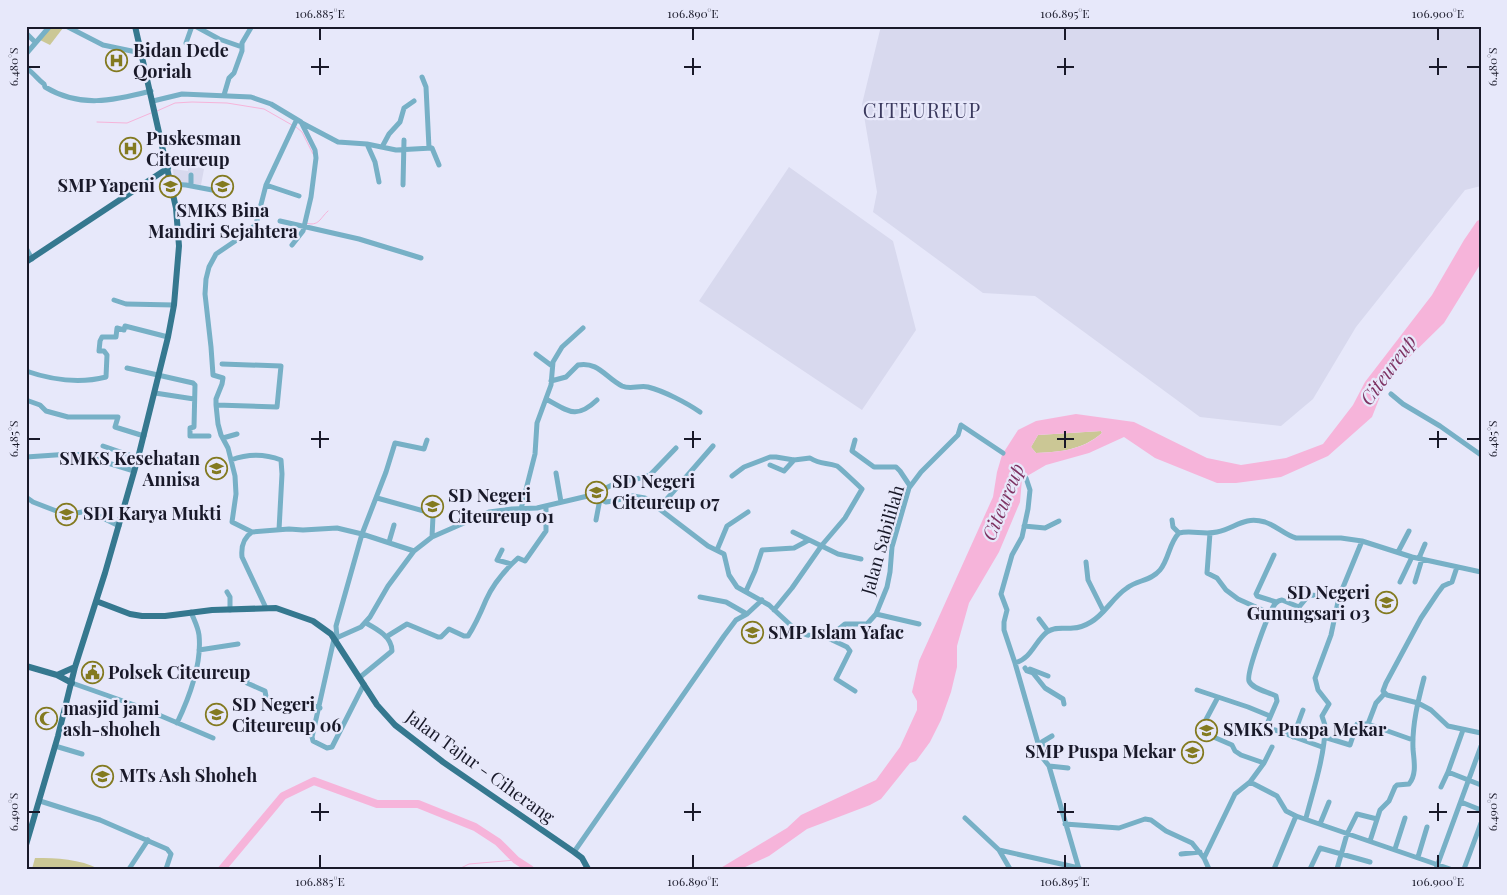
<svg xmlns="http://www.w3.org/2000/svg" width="1507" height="895" font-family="'Playfair Display',serif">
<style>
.built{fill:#d8d9ee}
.green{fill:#cbc795}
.water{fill:#f6b4da;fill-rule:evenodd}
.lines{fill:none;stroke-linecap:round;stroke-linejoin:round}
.stream{stroke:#f6b4da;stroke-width:1}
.river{stroke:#f6b4da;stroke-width:8}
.minor{stroke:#77b0c6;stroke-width:5}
.major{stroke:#35788f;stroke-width:6}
.ticks{fill:none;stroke:#191929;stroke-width:2}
.labels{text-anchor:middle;stroke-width:4.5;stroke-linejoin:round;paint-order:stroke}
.poi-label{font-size:18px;font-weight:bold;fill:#191929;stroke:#e7e8fa;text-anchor:start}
.street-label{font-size:18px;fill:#191929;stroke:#e7e8fa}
.water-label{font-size:19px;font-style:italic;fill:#7d3262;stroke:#e7e8fa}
.quarter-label{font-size:20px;letter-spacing:1px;fill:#3b3a5e;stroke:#e7e8fa}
.neatline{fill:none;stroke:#191929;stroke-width:2}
.ticks-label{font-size:12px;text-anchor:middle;fill:#191929}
</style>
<rect width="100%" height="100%" fill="#e7e8fa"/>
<path class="built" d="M881,26H1481V186L1465,190L1356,327L1313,399L1281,426L1200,417L1035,296L983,293L873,212L877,192L862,104Z
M188,164L204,169L201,185L174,181L173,169L188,171Z
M789,167L893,241L916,330L862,410L699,301Z"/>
<path class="green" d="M52,26H59L63,28L50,45L40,40Z
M1101,431L1102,433C1082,450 1061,452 1036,453L1031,447L1038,435Z
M35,858C57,858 80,859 99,869H32Z"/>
<path class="water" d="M1481,219V263L1444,323L1387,379L1372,417L1328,456L1281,477L1236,483H1217L1155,458L1124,437L1089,453L1046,465L1022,479L1020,502L999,552L969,603L957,646V667L951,692L941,720L930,742L916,761L910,763L881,799L870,805L807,829L769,856L741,869H719L787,828L801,815L876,780L900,747L917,710V701L912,692L919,661L993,497L997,472L1002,455L1018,430L1036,421L1076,414L1134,422L1207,458L1241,465L1286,458L1323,444L1353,405L1365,382L1432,295L1464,240L1477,221ZM1101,431L1102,433C1083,450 1061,452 1036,453L1031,447L1038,435Z"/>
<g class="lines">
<path class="stream" d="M157,111L175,103L192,102L227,103L264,109L292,125
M97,122L127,123L151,113
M296,127L302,132L313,154
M306,223C319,227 320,218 328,211
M459,869L469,864L516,860"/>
<path class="river" d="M222,869L283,796L314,781L377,804H418L475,827L498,842L516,860L530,869"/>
<path class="minor" d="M66,26L103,45L141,53
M195,26L219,39L242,47
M26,33L35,42
M186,43L192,26
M26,54L50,26
M26,68C34,73 37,79 44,84L45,87C80,108 112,101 151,91
M422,77L426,87L429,148
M224,95L229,78L234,73L242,51V43L252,26
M153,101L182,94L251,97L271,104L301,122L315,150L316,158L311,197L303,231L292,245
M302,123L338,142L367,144L396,150L432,148L439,165
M367,144L375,162L379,182
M382,147L389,134L400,122L404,108L414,101
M172,184L186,185L228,193
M266,185L299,196
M403,185L404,140
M191,186V175
M280,221L359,239L421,258
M26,248L32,259
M114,300L126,304L174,305
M536,354L552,366
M127,368L193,383L195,385L194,427L190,428V436H209
M26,371C52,380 79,384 106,377L107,355L104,351H99L100,341L102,337H116L117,328L124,330L125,326L168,337
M551,381L566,377L578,365C598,361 606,378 622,386C631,390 639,385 648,387C664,391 687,403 700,412
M155,393L194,399
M1391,394L1403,404L1440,426L1481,455
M546,399C568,411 576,420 597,400
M26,400L40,405L46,411L68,417H118L115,427L144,436
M216,405L277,407L281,366L222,364
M223,438L237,434
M855,440L852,451L874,467H896L900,471L910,486
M103,446L138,458
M26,457L70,454L82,455L134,471
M231,460C247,454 265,454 281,460L282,474L279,530
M770,465L784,471L794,460
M556,473L561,502
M732,476L744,467L770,457H776L794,460L810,458C821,465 826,462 837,466C839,467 859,486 862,489L845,518L822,545L792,588L774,610
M592,495L616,483L641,478L650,475L676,448
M26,497L33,502L59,512L69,514L89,511L119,526
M377,498L431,513L433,516L432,537
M659,508L713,446
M521,509L535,454L537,423L551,385L553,362L562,347L583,328
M596,520L600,499
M1172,520L1173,527L1179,533
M1024,526L1045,528L1059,521
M252,532L232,522L236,494L235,476L228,448L221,435L218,424L216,405V399L222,384L223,378L213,375L211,347L205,294L206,279L209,267L216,254L247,233L256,224L266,185L296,121
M793,532L838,554L861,559
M1210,533L1207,573L1217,578L1226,590L1238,599L1269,613
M389,542L394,525
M502,550L497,560L511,564
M717,550L727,526L748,512
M1398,552L1409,531
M1274,555L1256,594L1257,596L1276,602
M1419,558L1425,544
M1086,562L1088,580L1103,610
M1457,567L1452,582L1443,586L1437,594L1421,618L1386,683L1383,691L1387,695L1418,703L1431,710L1448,726L1481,733
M1400,582L1412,557
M1415,582L1422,559
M746,591L755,571L762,550L794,548L809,540
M227,592L230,597V610
M700,597L726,602L747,614
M266,608L242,557C241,547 243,538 252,532L289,529L303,530L337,528L362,534L414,551
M876,614L919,624
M1039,619L1048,631
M386,637L407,624L438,637H441L449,629L464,636H468C476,624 481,612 486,600C493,584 506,569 518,558L525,561L546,531V507
M337,638L336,626L362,534L386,472L395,443L424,449L427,440
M828,638L847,647L850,651L836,679L855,691
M199,650L238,644
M1015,663L1004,630V622L1007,610L1001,594L1012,555L1022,537L1028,509L1030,490L1026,478
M1025,668L1027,671L1033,673L1045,688L1063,699L1064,704
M1030,669L1048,676
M247,672V683L265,691L268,708L285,710L303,703L320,708
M359,678L392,651C392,637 377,629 366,623
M72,683L140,707L213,738
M364,684L332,747L327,748L313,741L312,737L334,639L361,627L370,617L388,586L414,551L432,537L489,512L512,509L537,508L592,495L606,502L613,501L633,496L645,498L708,546L724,554L729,575L737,587L769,605L797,631L807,635L828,638L845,624H867L876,614L887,587L890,572L892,547L909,488L921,472L958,435L961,425L1003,453
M1197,690L1248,707L1270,716
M1218,697L1201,729L1202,732L1232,745L1235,751L1241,755L1264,763
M177,723C189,698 202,663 199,635C198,627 194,620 191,612
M1368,724L1413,740
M1463,730L1448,772L1481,785
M1293,737L1303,710
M1324,737L1350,745L1357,724H1368L1376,703L1385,693
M55,746L82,754
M1322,747L1270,728L1268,722L1277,701L1276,696C1269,692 1252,689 1249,681C1246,673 1269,611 1275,604C1278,601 1278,601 1282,600L1299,607L1309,595L1339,597L1362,541
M1043,750L1042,742L1052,736
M1049,766L1068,768
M1250,782L1277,796L1286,811L1296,816
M1441,787L1448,772
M40,801L100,820L167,849L171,854L166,869
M1461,802L1481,810
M965,818L999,850L1079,868
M1306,818C1313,791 1325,755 1325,727C1325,723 1323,720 1322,716L1329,704L1318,690L1315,678L1331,635L1339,597
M1065,824L1119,828L1145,819L1151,820L1166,831L1192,843L1204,858L1209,869
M1320,824L1329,802
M1370,841L1380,810L1389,801L1395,787L1397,785L1409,784C1417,774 1414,761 1413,749C1412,725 1418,701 1424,678
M1395,849L1405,818
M999,850L1010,869
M574,852L724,636L736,620L747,614L762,600
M1181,854L1200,852
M1418,857L1427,827
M1204,858L1235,794L1250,782L1264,763L1272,747
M129,869L148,840
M1079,869L1049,766L1042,757L1015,663C1032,658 1035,641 1047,632C1055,626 1064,629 1073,628C1079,628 1086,625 1091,622C1105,614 1113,597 1127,588C1137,580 1151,581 1160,570C1169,559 1169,543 1179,533C1191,530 1205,535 1217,532C1236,528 1243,516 1265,522C1277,526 1285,535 1296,538H1341L1362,541L1412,557L1481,572
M1274,869L1296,816L1450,869
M1310,869L1320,848L1370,862
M1337,869L1347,834L1357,814L1377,819
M1436,869L1481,746
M1464,869L1481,823"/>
<path class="major" d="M26,262L168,168
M96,601L130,614L142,616H165L212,610L276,608L313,621L331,634L377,705L395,725L443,762L574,852L582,858L588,869
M26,666L57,675L72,683
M57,675L75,667
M26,845L58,736L75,667L105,573L138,458L168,337L174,305L179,246L176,208L135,26"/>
</g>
<path class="ticks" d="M320,28V40M693,28V40M1065,28V40M1438,28V40M320,58V75M693,58V75M1065,58V75M1438,58V75M28,67H40M311,67H329M684,67H701M1057,67H1074M1429,67H1447M1467,67H1480M320,431V448M693,431V448M1065,431V448M1438,431V448M28,439H40M311,439H329M684,439H701M1057,439H1074M1429,439H1447M1467,439H1480M320,803V821M693,803V821M1065,803V821M1438,803V821M28,812H40M311,812H329M684,812H701M1057,812H1074M1429,812H1447M1467,812H1480M320,855V868M693,855V868M1065,855V868M1438,855V868"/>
<defs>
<symbol id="hospital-ring" viewBox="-11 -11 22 22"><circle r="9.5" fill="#e7e8fa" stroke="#837a20" stroke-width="1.5"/><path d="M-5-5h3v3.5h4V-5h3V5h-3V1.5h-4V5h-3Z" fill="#837a20"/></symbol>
<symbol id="school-ring" viewBox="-11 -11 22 22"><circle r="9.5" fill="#e7e8fa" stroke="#837a20" stroke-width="1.5"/><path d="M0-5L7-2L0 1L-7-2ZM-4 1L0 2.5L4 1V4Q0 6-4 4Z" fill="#837a20"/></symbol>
<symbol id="civic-ring" viewBox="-11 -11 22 22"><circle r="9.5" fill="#e7e8fa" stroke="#837a20" stroke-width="1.5"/><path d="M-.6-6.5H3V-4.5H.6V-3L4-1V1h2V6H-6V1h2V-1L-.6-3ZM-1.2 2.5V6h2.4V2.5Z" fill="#837a20"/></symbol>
<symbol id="mosque-ring" viewBox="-11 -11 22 22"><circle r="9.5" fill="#e7e8fa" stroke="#837a20" stroke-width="1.5"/><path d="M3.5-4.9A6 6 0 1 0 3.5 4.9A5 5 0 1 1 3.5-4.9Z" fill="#837a20"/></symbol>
</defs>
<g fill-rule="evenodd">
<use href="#hospital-ring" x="104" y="48" width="25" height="25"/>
<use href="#hospital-ring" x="118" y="136" width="25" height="25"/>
<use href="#school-ring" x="158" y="174" width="25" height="25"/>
<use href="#school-ring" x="210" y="174" width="25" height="25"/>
<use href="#school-ring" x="204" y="456" width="25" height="25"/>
<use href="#school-ring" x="584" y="480" width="25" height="25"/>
<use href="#school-ring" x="420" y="494" width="25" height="25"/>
<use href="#school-ring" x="54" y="502" width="25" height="25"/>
<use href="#school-ring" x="1374" y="590" width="25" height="25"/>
<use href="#school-ring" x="740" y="620" width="25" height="25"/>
<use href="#civic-ring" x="80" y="660" width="25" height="25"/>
<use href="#school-ring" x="204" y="702" width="25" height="25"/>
<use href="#mosque-ring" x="34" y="706" width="25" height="25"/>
<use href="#school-ring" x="1194" y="718" width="25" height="25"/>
<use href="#school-ring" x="1180" y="740" width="25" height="25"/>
<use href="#school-ring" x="90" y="764" width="25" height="25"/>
</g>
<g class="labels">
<g class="poi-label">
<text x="133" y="57">Bidan Dede<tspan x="133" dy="21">Qoriah</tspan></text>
<text x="146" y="145">Puskesman<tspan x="146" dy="21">Citeureup</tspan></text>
<text x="155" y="192" text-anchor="end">SMP Yapeni</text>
<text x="223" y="217" text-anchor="middle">SMKS Bina<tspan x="223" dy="21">Mandiri Sejahtera</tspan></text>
<text x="200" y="465" text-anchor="end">SMKS Kesehatan<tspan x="200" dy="21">Annisa</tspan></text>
<text x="612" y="488">SD Negeri<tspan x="612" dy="21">Citeureup 07</tspan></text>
<text x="448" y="502">SD Negeri<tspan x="448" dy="21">Citeureup 01</tspan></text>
<text x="83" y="520">SDI Karya Mukti</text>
<text x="1370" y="599" text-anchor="end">SD Negeri<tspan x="1370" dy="21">Gunungsari 03</tspan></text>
<text x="768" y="639">SMP Islam Yafac</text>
<text x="108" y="679">Polsek Citeureup</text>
<text x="232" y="711">SD Negeri<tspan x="232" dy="21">Citeureup 06</tspan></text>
<text x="63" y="715">masjid jami<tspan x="63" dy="21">ash-shoheh</tspan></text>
<text x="1223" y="736">SMKS Puspa Mekar</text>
<text x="1176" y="758" text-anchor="end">SMP Puspa Mekar</text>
<text x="119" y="782">MTs Ash Shoheh</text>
</g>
<g class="street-label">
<text transform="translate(883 540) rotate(-74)" y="6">Jalan Sabililah</text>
<text transform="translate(480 767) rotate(36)" y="6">Jalan Tajur - Ciherang</text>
</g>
<g class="water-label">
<text transform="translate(1388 370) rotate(-54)" y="7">Citeureup</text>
<text transform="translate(1003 502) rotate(-68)" y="7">Citeureup</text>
</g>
<g class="quarter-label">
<text x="922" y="118">CITEUREUP</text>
</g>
</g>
<rect width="1507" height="895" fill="none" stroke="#e7e8fa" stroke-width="55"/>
<rect x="28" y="28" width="1452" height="840" class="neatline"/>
<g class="ticks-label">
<text x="320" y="18">106.885°E</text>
<text x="693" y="18">106.890°E</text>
<text x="1065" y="18">106.895°E</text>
<text x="1438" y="18">106.900°E</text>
<text transform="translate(14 67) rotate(-90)" y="4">6.480°S</text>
<text transform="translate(1493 67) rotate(-90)" y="4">6.480°S</text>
<text transform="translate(14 439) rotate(-90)" y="4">6.485°S</text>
<text transform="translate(1493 439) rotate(-90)" y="4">6.485°S</text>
<text transform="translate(14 812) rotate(-90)" y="4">6.490°S</text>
<text transform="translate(1493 812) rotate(-90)" y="4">6.490°S</text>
<text x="320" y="886">106.885°E</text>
<text x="693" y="886">106.890°E</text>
<text x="1065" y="886">106.895°E</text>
<text x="1438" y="886">106.900°E</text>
</g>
</svg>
